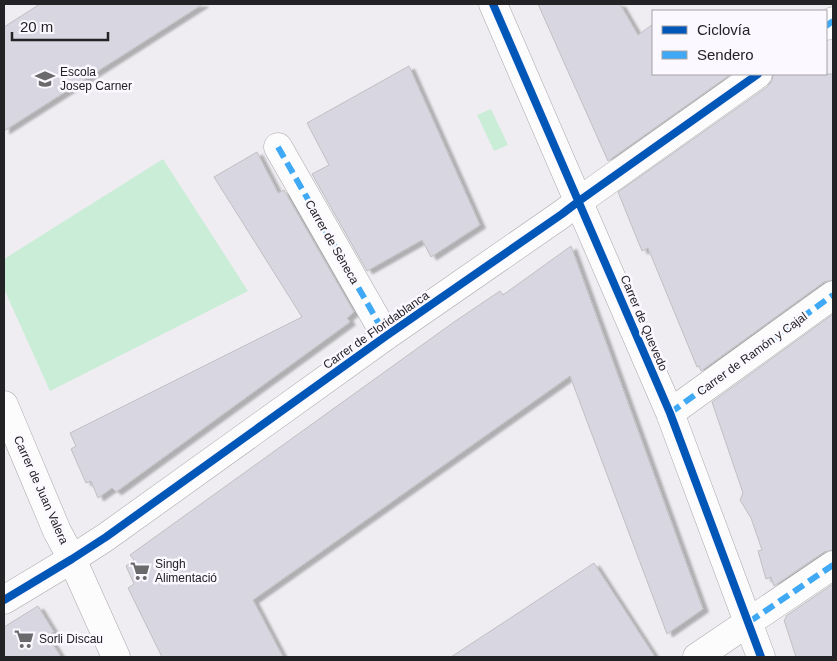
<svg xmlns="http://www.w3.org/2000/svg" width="837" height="661" font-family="Helvetica,sans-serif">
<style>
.green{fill:#caedd7}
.building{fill:#d8d6e0;stroke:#c0bfc2;filter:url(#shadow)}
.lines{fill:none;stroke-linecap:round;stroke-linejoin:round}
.minor-casing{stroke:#a7a6a9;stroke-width:29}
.minor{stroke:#fdfcfd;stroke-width:28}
.quiet{stroke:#3fa9f5;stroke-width:6;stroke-dasharray:12 6;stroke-linecap:butt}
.cycleway-casing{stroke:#fbf8ff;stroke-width:11}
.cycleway{stroke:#0057b8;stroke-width:8}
.labels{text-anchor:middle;stroke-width:5;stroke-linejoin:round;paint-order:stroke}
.poi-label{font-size:12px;fill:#232225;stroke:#fbf8ff;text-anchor:start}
.street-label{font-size:12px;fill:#232225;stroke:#fbf8ff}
</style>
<defs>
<filter id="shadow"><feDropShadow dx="5.5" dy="3" stdDeviation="1" flood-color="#0004"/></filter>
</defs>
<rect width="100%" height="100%" fill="#efedf1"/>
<path class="green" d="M491,109L508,145L494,151L477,115Z
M163,159L248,291L50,391L4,289V259Z"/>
<path class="building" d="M40,4H203L4,131V27Z
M538,4H620L638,35L653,24V74H731L608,161Z
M409,66L480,225L431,257L422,240L367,271L312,174L329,165L307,123Z
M773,74H833V280L824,282L701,371L699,366L697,367L648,248L642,251L618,192L767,87L772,81Z
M257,152L278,193L284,190L354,312L347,318L350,322L116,492L112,488L98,498L91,481L86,483L71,449L76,446L70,433L302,317L214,177Z
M571,246L703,609L667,634L570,376L253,600L283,657H162L128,588L134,584L126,566L134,560L130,555L454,322L500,291L503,295Z
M833,314V550L824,552L774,586L771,577L766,579L758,551L762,550L751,518L740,500L743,493L712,402Z
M594,563L655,657H451L515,615Z
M833,584V657H796L784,620L786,618V616Z
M38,606L54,632L48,636L61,657H4V627Z"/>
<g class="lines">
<defs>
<path id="minor" d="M493,4L670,413L761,657
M826,26L833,21
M278,147L386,336
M4,405L57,531L72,559L116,657
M670,413L833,295
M4,600L72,559L106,537L386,336L562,214L579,201L758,74
M697,657L833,565"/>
</defs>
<use href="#minor" class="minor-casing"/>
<use href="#minor" class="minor"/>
<path class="quiet" d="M826,26L833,21
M278,147L386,336
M670,413L833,295
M749,622L833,565"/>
<defs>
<path id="cycleway" d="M493,4L670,413L761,657
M4,600L72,559L106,537L386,336L562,214L579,201L758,74"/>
</defs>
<use href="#cycleway" class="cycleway-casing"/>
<use href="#cycleway" class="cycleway"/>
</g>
<defs>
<symbol id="school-bare" viewBox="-9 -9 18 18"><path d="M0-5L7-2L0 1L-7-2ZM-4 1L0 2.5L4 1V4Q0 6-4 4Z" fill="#6a696c" stroke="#fbf8ff" stroke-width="2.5" paint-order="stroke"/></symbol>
<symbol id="supermarket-bare" viewBox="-9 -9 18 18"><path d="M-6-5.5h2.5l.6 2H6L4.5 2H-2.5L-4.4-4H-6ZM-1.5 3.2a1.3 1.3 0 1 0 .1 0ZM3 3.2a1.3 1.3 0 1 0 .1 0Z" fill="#6a696c" stroke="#fbf8ff" stroke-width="2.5" paint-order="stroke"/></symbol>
</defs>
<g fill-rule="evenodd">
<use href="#school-bare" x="31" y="65" width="28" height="28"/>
<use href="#supermarket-bare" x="126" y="557" width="28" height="28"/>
<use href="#supermarket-bare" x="10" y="625" width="28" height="28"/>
</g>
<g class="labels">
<g class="poi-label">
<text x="60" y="76">Escola<tspan x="60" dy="14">Josep Carner</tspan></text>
<text x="155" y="568">Singh<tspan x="155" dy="14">Alimentació</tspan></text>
<text x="39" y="643">Sorli Discau</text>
</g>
<g class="street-label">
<text transform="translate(332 242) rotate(60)" y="4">Carrer de Sèneca</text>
<text transform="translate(644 323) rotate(67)" y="4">Carrer de Quevedo</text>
<text transform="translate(376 330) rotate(-35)" y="4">Carrer de Floridablanca</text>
<text transform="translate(752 354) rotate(-36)" y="4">Carrer de Ramón y Cajal</text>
<text transform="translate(41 490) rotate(66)" y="4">Carrer de Juan Valera</text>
</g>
</g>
<rect width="837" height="661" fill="none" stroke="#232225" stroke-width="10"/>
<rect x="652" y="10" width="175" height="65" fill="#fbf8ff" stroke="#a5a2a8"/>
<rect x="662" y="26" width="25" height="8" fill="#0057b8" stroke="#a5a2a8"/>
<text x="697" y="35" font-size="15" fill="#232225">Ciclovía</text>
<rect x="662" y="51" width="25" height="8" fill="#3fa9f5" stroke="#a5a2a8"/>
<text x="697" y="60" font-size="15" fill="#232225">Sendero</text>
<path d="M12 32v8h96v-8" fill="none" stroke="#232225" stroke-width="2.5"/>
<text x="20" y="32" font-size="15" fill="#232225" stroke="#fbf8ff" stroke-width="4" paint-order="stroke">20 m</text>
</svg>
